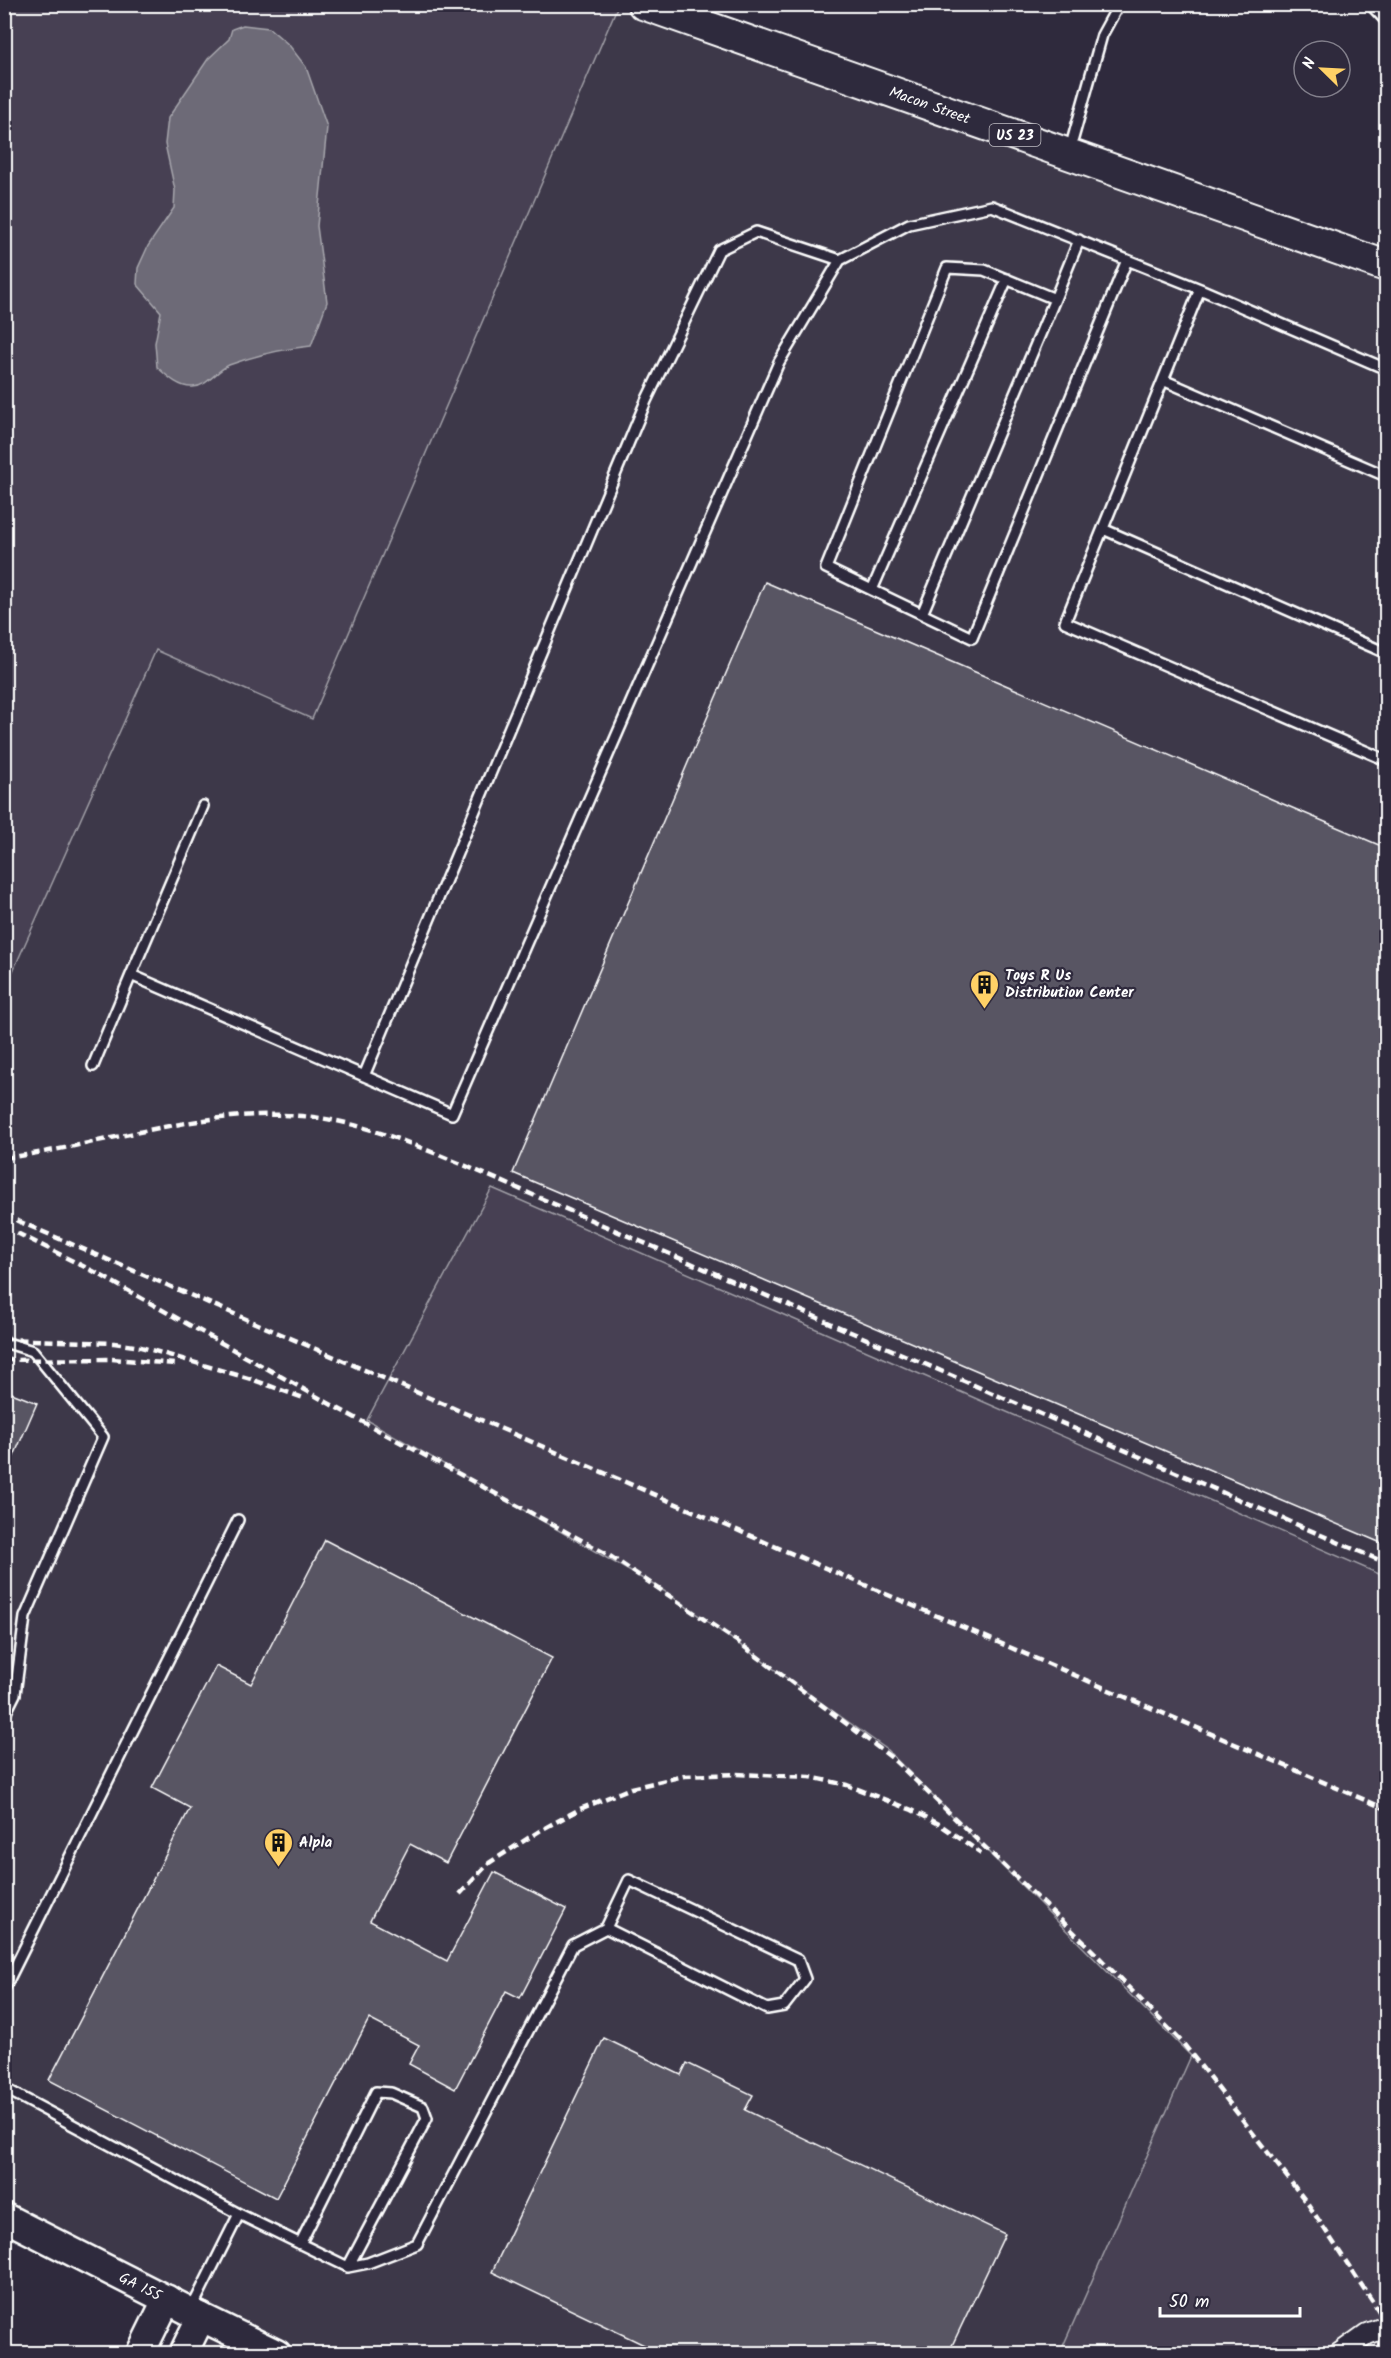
<svg xmlns="http://www.w3.org/2000/svg" width="1391" height="2358" font-family="Kalam,sans-serif">
<style>
.built{fill:#3c3749}
.green{fill:#464152;stroke:#a2a0a8;stroke-width:1.5}
.water{fill:#6d6a77;stroke:#a7a6ad;stroke-width:1.5}
.building{fill:#595564;stroke:#fff;stroke-width:1.5}
.lines{fill:none;stroke-linecap:round;stroke-linejoin:round}
.lane-casing{stroke:#fff;stroke-width:14}
.street-casing{stroke:#fff;stroke-width:24}
.secondary-casing{stroke:#fff;stroke-width:32}
.primary-casing{stroke:#fff;stroke-width:34}
.lane{stroke:#2f2a3d;stroke-width:9}
.street{stroke:#2f2a3d;stroke-width:20}
.secondary{stroke:#2f2a3d;stroke-width:27}
.primary{stroke:#2f2a3d;stroke-width:30}
.rail{stroke:#fff;stroke-width:4.5;stroke-dasharray:9 4.5;stroke-linecap:butt}
.labels{text-anchor:middle;stroke-width:4.5;stroke-linejoin:round;paint-order:stroke}
.shield{fill:#2f2a3d;stroke:#c1bfc5;stroke-width:1.5}
.shield-label{font-size:14px;font-weight:bold;fill:#fff}
.street-label{font-size:15px;fill:#fff;stroke:#2f2a3d}
.poi-label{font-size:15px;font-weight:bold;fill:#fff;stroke:#2f2a3d;text-anchor:start}
</style>
<rect width="100%" height="100%" fill="#2f2a3d"/>
<filter id="ink" filterUnits="userSpaceOnUse"><feTurbulence type="fractalNoise" baseFrequency=".0167" numOctaves="2"/><feDisplacementMap in="SourceGraphic" scale="12" xChannelSelector="R" yChannelSelector="G"/><feConvolveMatrix kernelMatrix="1 2 1 2 8 2 1 2 1" color-interpolation-filters="sRGB"/></filter>
<g filter="url(#ink)">
<path class="built" d="M618,5H664L1386,264V1577L492,1188L664,1591L885,1748L1191,2057L1060,2353H167L183,2321L5,2232V989L156,650L312,719Z"/>
<path class="green" d="M5,5H618L312,719L156,650L5,989Z
M492,1188L1386,1577V2306L1385,2308L1386,2310V2353H1060L1191,2056L885,1748L664,1591L367,1420Z"/>
<path class="water" d="M243,25L269,28L289,45L306,67L327,127L317,226L327,302L311,346C282,349 256,355 229,365C217,370 208,386 193,387C179,388 167,376 157,367L155,343L161,312L137,284L138,268L148,246L174,208L175,190L165,144L168,118L208,59L229,39L232,29Z"/>
<path class="building" d="M765,582L1386,848V1545L513,1173Z
M4,1390L37,1403L4,1479Z
M325,1540L552,1658L446,1863L410,1844L370,1921L447,1961L494,1872L566,1909L520,1998L506,1991L455,2089L409,2064L419,2045L369,2019L276,2198L49,2080L190,1808L152,1788L216,1666L251,1684Z
M604,2038L681,2075L687,2063L753,2095L745,2110L1005,2234L948,2354H663L492,2272Z"/>
<g class="lines">
<defs>
<path id="lane" d="M1370,4L1386,21
M1070,149L1102,35L1119,4
M1079,240L1055,299L984,270L947,268L826,568L972,638L1127,260
M1386,369L1200,289L1065,622L1386,760
M1163,380L1386,476
M1103,529L1386,653
M872,590L1007,279
M922,614L1055,299
M203,806L131,975L452,1114L779,362L840,260L909,224L992,206L1200,289
M93,1066L131,975
M364,1076L646,401L719,250L756,232L840,260
M4,1342L33,1351L103,1437L25,1617L15,1694L4,1716
M4,1989L238,1520
M4,2088L239,2214
M300,2244L376,2092L391,2093L423,2107L427,2118L348,2267
M191,2310L239,2214L348,2267L368,2263L417,2244L573,1945L606,1928L767,2009L784,2006L805,1979L798,1960L629,1880L606,1928"/>
<path id="street" d="M1339,2354L1367,2334L1386,2327"/>
<g id="secondary">
<path id="s1" d="M4,2217L201,2317L277,2354"/>
<path d="M140,2354L167,2299"/>
<path d="M183,2354L201,2317"/>
</g>
<g id="primary">
<path id="s2" d="M643,4L1386,266"/>
</g>
</defs>
<use href="#lane" class="lane-casing"/>
<use href="#street" class="street-casing"/>
<use href="#secondary" class="secondary-casing"/>
<use href="#primary" class="primary-casing"/>
<use href="#lane" class="lane"/>
<use href="#street" class="street"/>
<use href="#secondary" class="secondary"/>
<use href="#primary" class="primary"/>
<path class="rail" d="M4,1158C110,1145 212,1103 320,1118C368,1125 414,1145 459,1163L1386,1563
M4,1215L1386,1809
M17,1233L93,1271L339,1409L607,1554L738,1642L892,1758L1088,1946L1182,2042L1308,2204L1386,2322
M4,1339L114,1343L141,1347L251,1379L306,1399
M4,1360L112,1359L176,1364
M460,1894L489,1863L541,1830L580,1809L631,1788L684,1776L736,1774L810,1777L847,1785L912,1810L939,1824L981,1853"/>
</g>
</g>
<defs>
<symbol id="building-pin" viewBox="-11 -11 22 30"><path d="M0 17L-7.5 6A9.5 9.5 0 1 1 7.5 6Z" fill="#ffd166" stroke="#2f2a3d"/><path d="M-4-6H4V6H1V3H-1V6H-4ZM-2.5-4.3h1.7v1.8h-1.7ZM.8-4.3h1.7v1.8H.8ZM-2.5-1h1.7V.8h-1.7ZM.8-1h1.7V.8H.8Z" fill="#111"/></symbol>
</defs>
<g fill-rule="evenodd">
<use href="#building-pin" x="968" y="968" width="33" height="45"/>
<use href="#building-pin" x="262" y="1826" width="33" height="45"/>
</g>
<g class="labels">
<rect class="shield" x="989.5" y="124" width="51" height="22" rx="4.5"/>
<g class="shield-label">
<text x="1015" y="140">US 23</text>
</g>
<g class="street-label">
<text dy="5" stroke="none"><textPath href="#s2" startOffset="304">Macon Street</textPath></text>
<text dy="5" stroke="none"><textPath href="#s1" startOffset="153">GA 155</textPath></text>
</g>
<g class="poi-label">
<text x="1005" y="980">Toys R Us<tspan x="1005" dy="17">Distribution Center</tspan></text>
<text x="299" y="1847">Alpla</text>
</g>
</g>
<rect width="1391" height="2358" fill="none" stroke="#2f2a3d" stroke-width="24"/>
<rect x="12" y="12" width="1367" height="2334" fill="none" stroke="#fff" stroke-width="2" filter="url(#ink)"/>
<g transform="translate(1322 69) rotate(294)"><circle r="28" fill="#2f2a3d" stroke="#827f8b" stroke-width="1.5"/>
<path d="M0-4.5L10 22L0 15L-10 22Z" fill="#ffd166"/>
<text y="-9" font-size="16" font-weight="bold" text-anchor="middle" fill="#ffffff">N</text>
</g>
<path d="M1160 2307v9h140v-9" fill="none" stroke="#ffffff" stroke-width="3"/>
<text x="1169" y="2307" font-size="18" fill="#ffffff" stroke="#2f2a3d" stroke-width="4.5" paint-order="stroke">50 m</text>
</svg>
